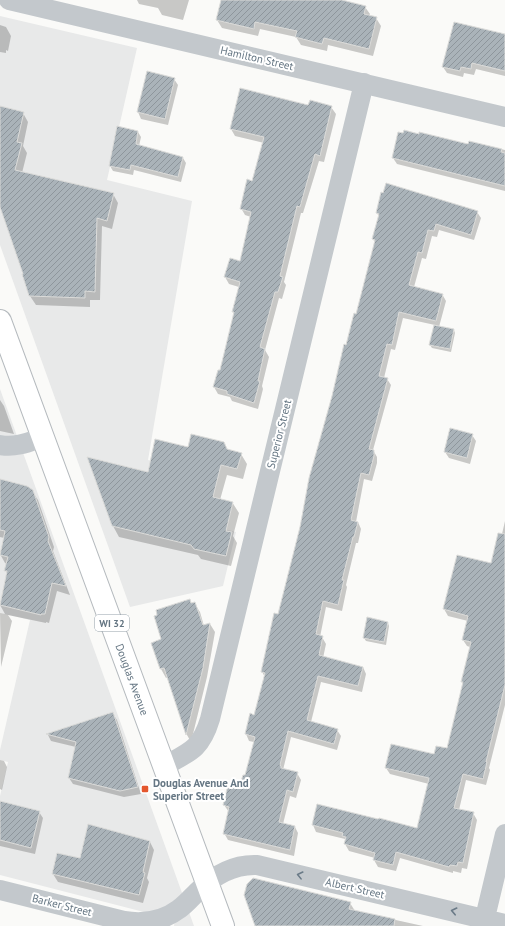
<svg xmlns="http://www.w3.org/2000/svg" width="505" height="926" font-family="'PT Sans',sans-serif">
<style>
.built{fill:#e8e9e9}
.shadow{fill:#0003}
.building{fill:url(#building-hatch);stroke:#dcdcda}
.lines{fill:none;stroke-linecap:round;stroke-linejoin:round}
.major-casing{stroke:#b5babe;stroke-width:24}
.minor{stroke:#c3c8cc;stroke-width:20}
.major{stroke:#fff;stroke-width:22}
.oneway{stroke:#6a7a87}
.poi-dot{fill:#e4572e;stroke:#fff;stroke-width:1.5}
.labels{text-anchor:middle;stroke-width:4;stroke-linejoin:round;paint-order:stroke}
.shield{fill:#fff;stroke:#939fa8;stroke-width:1}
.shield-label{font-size:10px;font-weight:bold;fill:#657683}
.street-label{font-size:11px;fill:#657683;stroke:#fff}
.poi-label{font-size:11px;font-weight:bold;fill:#657683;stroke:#fff;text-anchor:start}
</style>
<defs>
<pattern id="building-hatch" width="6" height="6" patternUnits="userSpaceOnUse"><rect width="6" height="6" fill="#aab3b9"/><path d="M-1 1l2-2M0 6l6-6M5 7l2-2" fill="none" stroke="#8e969c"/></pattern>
</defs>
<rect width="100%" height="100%" fill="#fafaf8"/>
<path class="built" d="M0,16L137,48L107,180L192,201L148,460L185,469L174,517L236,532L223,586L130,607L0,245Z
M0,389L194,926H174L175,920L0,875V796L8,762L0,760V750L30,620L0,613Z"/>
<path class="shadow" d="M137,0H189L183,20L162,15L158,8L139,4Z
M222,0H338L365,7L370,14L369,16L376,18L381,26L373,56L328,45L327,51L301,45L296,37L260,29L258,36L222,28L217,20Z
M0,25L6,27L11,36L8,51L6,50V53L0,52Z
M505,35V76L476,69L474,75L464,73L463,77L447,73L443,67Z
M174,79L178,85L168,125L141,119L138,112Z
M309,106L331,107L336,114L324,162L319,161L303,213H301L284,282L286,285L282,299L279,298L265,350L269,357L262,386L263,389L258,409L232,401L230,397L218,394L214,387L221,372L234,314L233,312L239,287L229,284L225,277L240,262L251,217L245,215L241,208L253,182L264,143L235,136L231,129Z
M0,107L23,113L28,122L23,146L27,153L22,173L113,194L118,203L112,229L102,226L100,300H90V307L36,305L30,296L23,275H25L0,206Z
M138,132L141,137L139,146L183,158L186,163L181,182L134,170L133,175L113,171L110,166Z
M470,142L505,150V191L397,164L393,158L469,145Z
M477,212L481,218L474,240L439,230L437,237L432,236L426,259L422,258L414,287L442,294L446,301L439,327L454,330L455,333L451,352L432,348L430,345L435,325L403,318L395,350L391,349L384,378L387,379L391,385L373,450L377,457V463L372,481L364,479L356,522H358L361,529L358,543H356L346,585L347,587L342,611L326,607L320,637H322L326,644L323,658L363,667L366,674L362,692L321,682L311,722L337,730L341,736L337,750L291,737L283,770L297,773L301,780L296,798L290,796L283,824L295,827L298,833L294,856L228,840L224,833L229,812L224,805L240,789L246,777L254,742L249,741L246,734L251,715L255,716L265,677L262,672L279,615L347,346L356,315L375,243L373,239L379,217L377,213Z
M0,400L4,406L14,434L0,431Z
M472,435L476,441L470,464L449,458L445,452Z
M188,448L228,450L241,454L247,464L243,479L227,475L220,500L232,502L239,513L233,536L237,543L231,566L201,559L198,555L119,537L113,526L149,473Z
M0,480L32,491L38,500L54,547L53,551L70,595L57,591L49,623L46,622V623L8,615L12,621L1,667L0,613L5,614L0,605L7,574L6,571L7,564L5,563L0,554L4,538L0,537Z
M505,521V705L489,768L490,770L486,785L466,780L459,810L473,813L477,820L467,869L462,868L461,873L453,871V873L400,858L396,871L378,867L374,860L375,858L349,851L345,844L346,841L345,839L316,832L313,825L418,829L429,784L390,774L386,768L435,756L448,750L463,684L462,682L470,647L467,646L463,640L468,621L448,616L444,609L458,556L492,565L499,533L502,534Z
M194,603L200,612L204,626L210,624L215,632L207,677L191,742L187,735L168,677L166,678L161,669L152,643L163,640L192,604Z
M388,623L389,626L386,645L366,641L364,638Z
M113,714L117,720L141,794L124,797L73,784L69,778L76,747L51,741L48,735Z
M0,760L4,761L7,767L2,790L0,789Z
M39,812L43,818L35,854L0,846V818Z
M150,842L154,850L147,878L149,882L143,903L58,882L53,874L80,860Z
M350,903L355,911L423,926H256Z"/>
<path class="building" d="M221,0H342L366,6L364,14L377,17L369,49L324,38L322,44L295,37L297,31L255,22L254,29L216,20Z
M454,22L505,34V71L472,63L471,69L461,67L460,71L442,67Z
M147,71L175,78L165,119L137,112Z
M240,88L308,105L310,100L332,106L320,156L315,154L300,207L297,206L280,276L283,277L278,292H275L260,347L265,349L258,381H260L254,403L227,394V391L213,387L218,370H220L234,312H232L240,282L224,277L230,258L240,261L251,212L240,209L247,179L252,181L264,137L230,129Z
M0,106L24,112L17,142L22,143L15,170L114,193L107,221L97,218L95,292L85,291V298L29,296L22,274H23L0,207Z
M117,126L138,131L136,144L183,157L178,177L131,165L130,170L109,166Z
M404,130L419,134V132L468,144L469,141L502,149L501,152L505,153V186L392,158L398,132L403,133Z
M386,183L478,211L471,235L436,224L434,231L428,230L422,253L418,252L409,285L443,294L436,321L399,312L392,345L387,344L379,376L388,378L369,449L374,450V456L369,475L361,473L351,520L358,522L354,537H353L342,580H344L338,605L323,601L316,634L323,636L319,655L363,667L358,686L318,676L307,720L338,729L334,744L288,731L280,765L281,766V768L298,772L293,792L287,790L279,822L295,826L290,850L223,834L229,807L223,805L228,785L239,788L243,775H245L255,737L245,734L250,713L254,715L265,673L261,672L274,613L278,614L300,527L309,478L332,396L344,344L346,345L354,313L356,314L375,240L372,239L379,214L376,213L381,192L383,193Z
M434,325L454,329L450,349L429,345Z
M450,428L473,434L467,458L444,452Z
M191,434L224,442L227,449L242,453L237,469L221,465L213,497L233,502L226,531L232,532L226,556L194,549L191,545L112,526L87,457L148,472L155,439L188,447Z
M0,479L27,486L33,490L49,537L48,541L66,586L52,583L45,614H41V615L0,605L7,571H4L8,557L0,555L5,531L0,530Z
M498,533L505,534V685L486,762H487L483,779L463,774L454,808L474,812L463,863L458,862L457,866L450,865L449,867L396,852L393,865L373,860L375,853L344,844L346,837L342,836L343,833L312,825L317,804L378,819L379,818L417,828L429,778L385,768L391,744L434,754L436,746L447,748L463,682H461L471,642L462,640L468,616L443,609L457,555L491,563Z
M190,599L191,603L195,602L203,625L210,623L203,668L186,735L164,668L160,669L151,643L161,639L154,616L157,615L156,610Z
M367,617L388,622L384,642L363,638Z
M113,712L138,787L120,791L68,778L76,742L46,734Z
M0,801L40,811L31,848L0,840Z
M88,824L150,841L143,872L145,873L139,895L52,874L57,853L80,858Z
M253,878L351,902L349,909L395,919L394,926H255L244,895L247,884Z"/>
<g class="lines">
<defs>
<g id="major">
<path id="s1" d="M0,321L223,926"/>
</g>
</defs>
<use href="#major" class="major-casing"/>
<path class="minor" d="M9,0L505,117
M0,445C16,448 29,442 43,437
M164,766C190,752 201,749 210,719L364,83
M0,890L124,921C143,924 163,921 179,909C186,904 191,898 197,892C213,876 233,864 257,865L505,924
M483,926L505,834"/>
<use href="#major" class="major"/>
</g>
<defs><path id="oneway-chevron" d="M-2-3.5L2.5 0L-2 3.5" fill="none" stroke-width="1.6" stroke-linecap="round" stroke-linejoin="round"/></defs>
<g class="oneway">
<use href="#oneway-chevron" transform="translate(300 875) rotate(-166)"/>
<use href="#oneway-chevron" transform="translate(454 911) rotate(-167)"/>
</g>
<rect class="poi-dot" x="141" y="785" width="8" height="8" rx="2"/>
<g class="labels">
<rect class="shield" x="95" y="615" width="34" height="16" rx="3"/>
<g class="shield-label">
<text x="112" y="627">WI 32</text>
</g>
<g class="street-label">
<text transform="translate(257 58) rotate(13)" y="4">Hamilton Street</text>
<text transform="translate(279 434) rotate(-76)" y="4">Superior Street</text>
<text dy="4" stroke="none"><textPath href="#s1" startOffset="382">Douglas Avenue</textPath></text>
<text transform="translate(355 888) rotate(13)" y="4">Albert Street</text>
<text transform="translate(62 905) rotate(14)" y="4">Barker Street</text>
</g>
<g class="poi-label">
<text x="153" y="787">Douglas Avenue And<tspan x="153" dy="13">Superior Street</tspan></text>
</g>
</g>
</svg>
